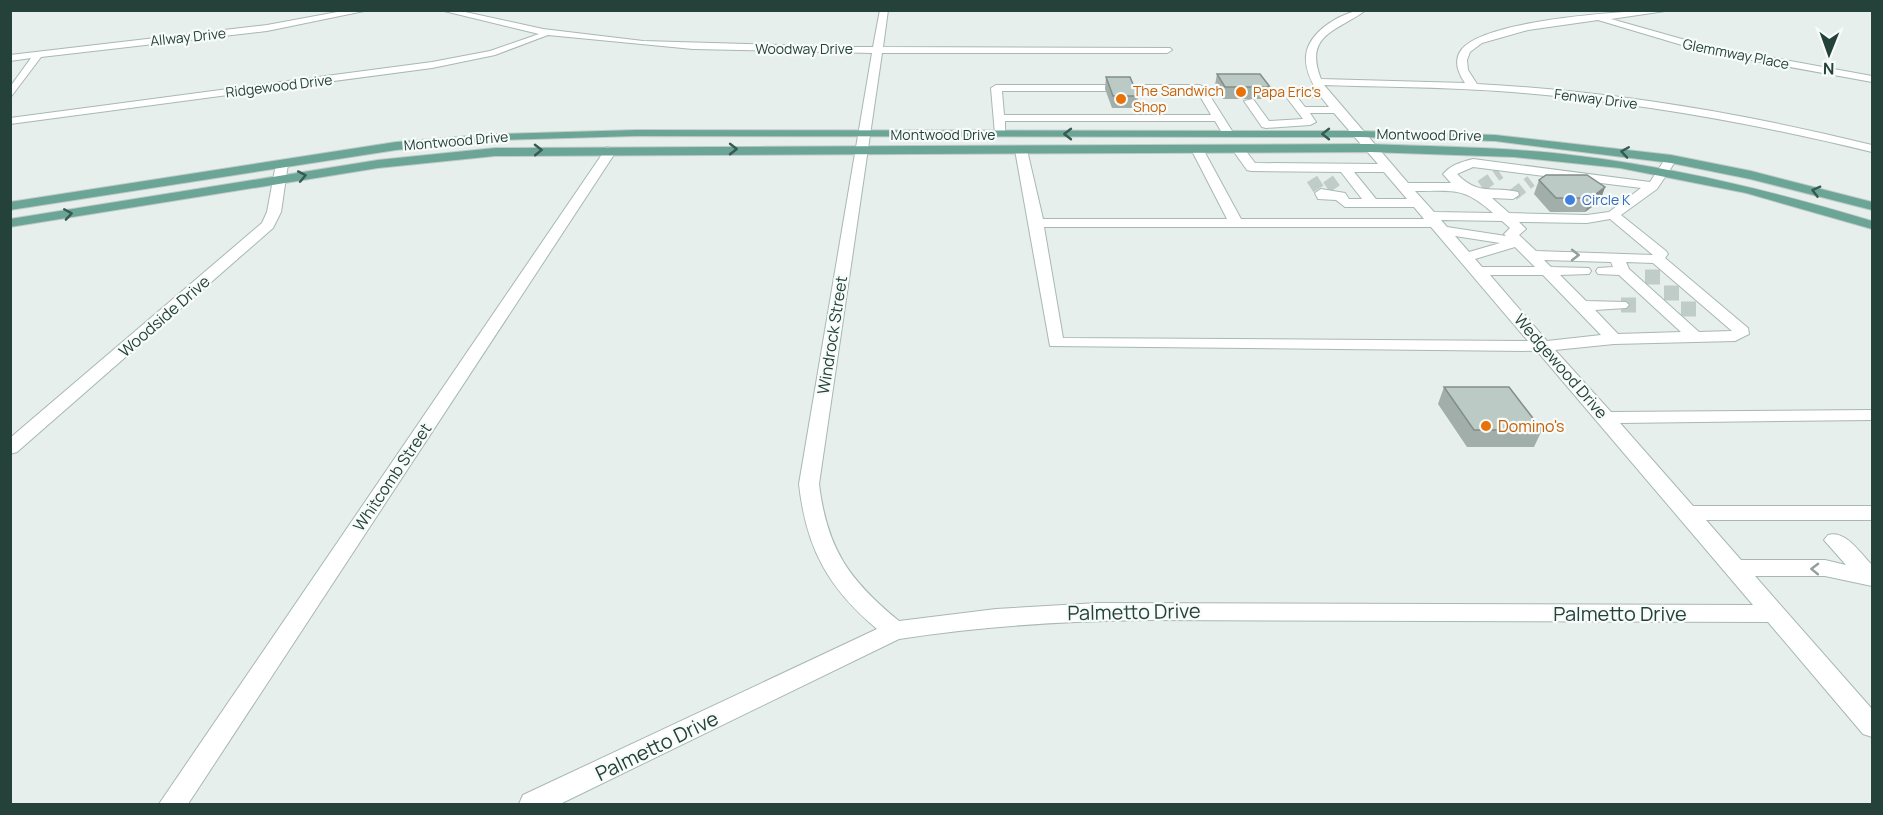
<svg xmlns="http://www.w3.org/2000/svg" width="1883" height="815" font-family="Manrope,sans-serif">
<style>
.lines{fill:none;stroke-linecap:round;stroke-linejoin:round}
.minor-tunnel-far1{stroke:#bfccc8;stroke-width:12;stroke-dasharray:12 6;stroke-linecap:butt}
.minor-tunnel{stroke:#bfccc8;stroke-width:15;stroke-dasharray:15 8;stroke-linecap:butt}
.minor-casing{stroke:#a8b8b2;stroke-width:2}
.major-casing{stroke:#c2cac8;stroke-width:2}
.minor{fill:#fff;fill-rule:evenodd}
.major{fill:#6aa596;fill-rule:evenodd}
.wall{fill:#a1aea9}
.shaded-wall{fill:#838d89}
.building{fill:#bbcac4;stroke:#838d89;stroke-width:1.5}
.oneway{stroke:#365b51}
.oneway2{stroke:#92a09c}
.food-dot{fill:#e8710a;stroke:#f7fbf9;stroke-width:2}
.shop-dot{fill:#3f7fe0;stroke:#f7fbf9;stroke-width:2}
.labels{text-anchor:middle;stroke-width:4.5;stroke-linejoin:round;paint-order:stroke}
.far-street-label{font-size:14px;fill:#24423a;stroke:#f7fbf9}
.far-food-label{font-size:14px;fill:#c56008;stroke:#f7fbf9;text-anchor:start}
.far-shop-label{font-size:14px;fill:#366cbe;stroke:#f7fbf9;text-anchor:start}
.street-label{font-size:16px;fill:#24423a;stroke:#f7fbf9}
.food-label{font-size:16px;fill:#c56008;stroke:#f7fbf9;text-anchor:start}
.near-street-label{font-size:20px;fill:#24423a;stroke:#f7fbf9}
</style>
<rect width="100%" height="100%" fill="#e6efeb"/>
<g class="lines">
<path class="minor-tunnel-far1" d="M1312,179L1321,193
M1328,179L1338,193
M1481,186L1500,173
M1513,195L1531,181"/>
<path class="minor-tunnel" d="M1645,277H1665
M1664,293H1683
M1621,305H1643
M1681,309H1704"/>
<defs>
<path id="minor" d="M348,10H369L267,31L41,57L10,98V87L31,58L10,61V55L267,25Z
M440,10H456L543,29L643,41L845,47H873L880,10H888L883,47L1170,48L1172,50L1167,53H882L819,484C827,549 849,580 899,621L996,609L1098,603L1753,605L1537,351L1050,346L1015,150L1021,146L1027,150L1043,219H1227L1191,149L1197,145L1203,149L1241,219H1424L1414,207H1345L1336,200L1318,199L1315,193L1321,189L1345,193L1349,199H1362L1341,172L1251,171L1247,170L1232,149L1242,146L1255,163L1378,164L1334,113H1310L1316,122L1310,125L1266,128L1262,127L1244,101L1253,99L1269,121L1303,119L1284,94L1289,91H1317C1311,81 1305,69 1306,56C1308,31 1344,10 1366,10C1338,31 1303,34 1321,79L1465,83C1458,73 1453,60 1462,49C1487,19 1631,10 1672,10L1611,19L1703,45L1872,76V82L1702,51L1598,20L1528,30L1482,43L1470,52L1467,60L1468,70L1477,84C1610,91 1743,113 1872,145V152C1749,122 1624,100 1498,91C1440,87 1382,87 1324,85L1408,183H1451L1443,174C1451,165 1461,162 1473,159L1650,182L1667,156H1675L1677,159L1657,189L1621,215L1666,251L1668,254L1665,258L1748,328L1749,334L1735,341L1614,344L1555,350L1611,412L1872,410V420L1620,423L1693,506H1872V520H1706L1741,560H1825L1846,565L1824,540L1828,535C1846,530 1860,553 1872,565V586L1825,576H1755L1872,709V737L1863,734L1768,622L1149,620C1065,621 983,626 899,639L560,804H519L523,795L877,629C828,588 806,548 799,484L872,53L693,49L548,35L495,55L432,68L10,124V118L432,62L490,51L539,34ZM1297,97H1321L1329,107H1305ZM1473,167L1641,188L1609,212L1587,215L1509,213L1492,198L1513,199L1519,195L1518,192C1492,186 1478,196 1457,174ZM1354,172H1384L1407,199H1376ZM1415,191C1453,191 1463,186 1493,213L1434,212ZM1610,219L1653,255L1536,251L1519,235L1526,229L1519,222L1587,223ZM1441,220L1502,221L1510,228L1504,234L1506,236L1447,227ZM1044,227H1431L1528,341L1063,338ZM1455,236L1500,243L1469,252ZM1515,247L1535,267H1482L1475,259ZM1544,260L1611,262L1613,267L1598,268L1596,271L1598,274L1619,275L1681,332L1618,334L1595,310L1626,308L1629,305L1626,302L1586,301L1560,275L1589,274L1591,271L1589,268L1551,267ZM1626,262L1653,263L1732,331L1699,332L1629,269ZM1490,275H1543L1601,335L1547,341Z
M1200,85L1205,88L1234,134L1232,136H1224L1215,121H1005V136L995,134L991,88L996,85ZM1002,91H1197L1211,115H1004Z
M607,147L617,150L188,804H159Z
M282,160L288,164L281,212L273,228L17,452L10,454V438L262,223L267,212L276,164Z"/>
<path id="major" d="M636,130L1359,131L1495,135L1671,155L1751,171L1872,202V210L1750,179L1671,163L1495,141L1359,137L636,136L495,140L396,150L10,210V202L396,142L495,134Z
M1370,144C1440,147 1510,147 1579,156C1679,168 1776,192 1872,221V229L1746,193L1620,168L1514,157L1370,152L495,156L378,168L10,227V219L378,160L495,148Z"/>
</defs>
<use href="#minor" class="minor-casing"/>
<use href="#major" class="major-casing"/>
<use href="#minor" class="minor"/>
<use href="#major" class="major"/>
</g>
<path class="wall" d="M1217,74L1270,87L1268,99H1223L1215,85Z
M1106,77L1138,96L1137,108H1112L1105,89Z
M1539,180L1605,187L1600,201L1585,212H1550L1534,194Z
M1444,387L1542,430L1534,447H1467L1438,404Z"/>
<path class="shaded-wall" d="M1605,187L1600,201L1585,212L1591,198Z"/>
<path class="building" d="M1217,74H1260L1270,87H1225Z
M1106,77H1130L1138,96H1113Z
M1546,175H1587L1605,187L1591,198H1556L1539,180Z
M1444,387H1509L1542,430H1474Z"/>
<defs><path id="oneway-chevron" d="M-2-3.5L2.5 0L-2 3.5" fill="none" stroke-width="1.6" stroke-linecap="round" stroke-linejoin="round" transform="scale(1.5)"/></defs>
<g class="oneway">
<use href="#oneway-chevron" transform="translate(1068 134) rotate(180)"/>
<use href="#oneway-chevron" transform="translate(1326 134) rotate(180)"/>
<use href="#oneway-chevron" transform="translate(733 149)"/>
<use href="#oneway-chevron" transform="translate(538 150) rotate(-1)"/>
<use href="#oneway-chevron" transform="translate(1625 152) rotate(-171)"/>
<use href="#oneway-chevron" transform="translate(302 176) rotate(-11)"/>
<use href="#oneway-chevron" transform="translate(1816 191) rotate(-165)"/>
<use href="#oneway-chevron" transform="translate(68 214) rotate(-9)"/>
</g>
<g class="oneway2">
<use href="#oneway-chevron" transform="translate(1575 255)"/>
<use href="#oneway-chevron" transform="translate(1815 569) rotate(-179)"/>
</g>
<g class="food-dot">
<circle cx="1241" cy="92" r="6"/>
<circle cx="1121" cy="99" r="6"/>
<circle cx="1486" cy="426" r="6"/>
</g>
<circle class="shop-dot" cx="1570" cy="200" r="6"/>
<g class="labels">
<g class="far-street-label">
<text transform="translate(188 37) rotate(-6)" y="5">Allway Drive</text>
<text x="804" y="54">Woodway Drive</text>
<text transform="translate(1736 54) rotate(11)" y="5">Glemmway Place</text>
<text transform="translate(279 86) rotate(-7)" y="5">Ridgewood Drive</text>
<text transform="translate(1596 99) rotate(7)" y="5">Fenway Drive</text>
<text x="943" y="140">Montwood Drive</text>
<text transform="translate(1429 135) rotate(1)" y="5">Montwood Drive</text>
<text transform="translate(456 141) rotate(-5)" y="5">Montwood Drive</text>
</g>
<g class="far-food-label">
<text x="1133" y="96">The Sandwich<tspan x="1133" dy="16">Shop</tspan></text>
<text x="1253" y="97">Papa Eric's</text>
</g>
<g class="far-shop-label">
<text x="1582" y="205">Circle K</text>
</g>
<g class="street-label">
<text transform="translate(164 316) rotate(-41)" y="6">Woodside Drive</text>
<text transform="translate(832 335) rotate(-81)" y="6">Windrock Street</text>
<text transform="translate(1561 366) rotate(49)" y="6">Wedgewood Drive</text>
<text transform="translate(392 477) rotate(-56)" y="6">Whitcomb Street</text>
</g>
<g class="food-label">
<text x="1498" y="432">Domino's</text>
</g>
<g class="near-street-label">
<text transform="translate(1134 612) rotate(-1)" y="7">Palmetto Drive</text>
<text x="1620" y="621">Palmetto Drive</text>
<text transform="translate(657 746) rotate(-26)" y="7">Palmetto Drive</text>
</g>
</g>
<rect width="1883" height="815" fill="none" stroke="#24423a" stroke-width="24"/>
<g transform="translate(1829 54) rotate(181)" stroke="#f7fbf9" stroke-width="4.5" paint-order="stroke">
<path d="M0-4.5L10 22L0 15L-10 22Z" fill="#24423a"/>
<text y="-9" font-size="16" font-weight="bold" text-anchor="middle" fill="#24423a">N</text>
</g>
</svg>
